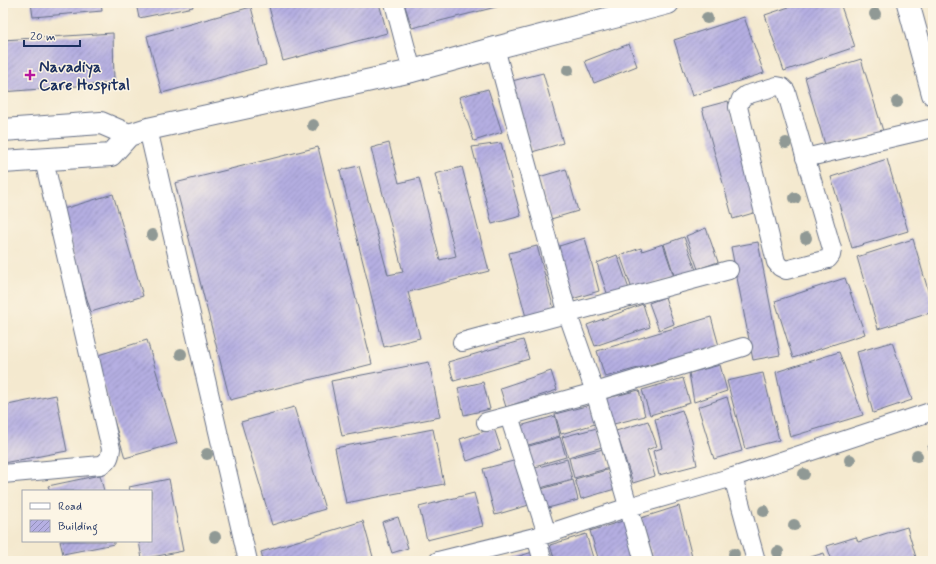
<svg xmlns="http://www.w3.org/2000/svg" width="936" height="564" font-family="Mynerve,sans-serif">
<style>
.building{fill:url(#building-hatch)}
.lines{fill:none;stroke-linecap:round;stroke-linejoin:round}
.minor-casing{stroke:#677086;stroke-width:20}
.tertiary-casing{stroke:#677086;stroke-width:24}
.minor{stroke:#fff;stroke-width:18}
.tertiary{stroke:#fff;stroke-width:22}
.tree{fill:#909995}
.poi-dot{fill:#b5179e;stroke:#fcf5e5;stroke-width:1.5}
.labels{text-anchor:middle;stroke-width:3;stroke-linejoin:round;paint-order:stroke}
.poi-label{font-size:16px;font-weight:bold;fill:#1b2f5e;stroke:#fcf5e5;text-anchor:start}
</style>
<defs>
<pattern id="building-hatch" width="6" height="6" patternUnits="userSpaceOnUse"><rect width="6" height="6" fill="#b5afe2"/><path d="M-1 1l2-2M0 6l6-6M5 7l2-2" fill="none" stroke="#928fba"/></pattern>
</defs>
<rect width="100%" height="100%" fill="#fcf5e5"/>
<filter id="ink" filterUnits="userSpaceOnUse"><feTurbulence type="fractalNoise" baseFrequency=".025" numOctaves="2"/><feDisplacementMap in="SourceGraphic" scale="8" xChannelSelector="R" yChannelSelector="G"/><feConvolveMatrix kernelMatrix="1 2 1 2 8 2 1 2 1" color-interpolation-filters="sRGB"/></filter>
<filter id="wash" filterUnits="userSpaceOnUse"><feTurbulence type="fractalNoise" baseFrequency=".012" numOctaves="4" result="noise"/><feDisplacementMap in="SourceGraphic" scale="16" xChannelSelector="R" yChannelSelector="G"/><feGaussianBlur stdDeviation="0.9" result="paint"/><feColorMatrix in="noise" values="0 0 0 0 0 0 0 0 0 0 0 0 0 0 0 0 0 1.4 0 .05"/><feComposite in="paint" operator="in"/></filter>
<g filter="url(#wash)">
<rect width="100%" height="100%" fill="#f4e9cf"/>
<g id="blocks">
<path class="building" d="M3,3H5L6,15H3Z
M31,3H101L102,11L33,17Z
M136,3H192L193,7L139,18Z
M268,3H379L387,33L283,61Z
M404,3H508V4L412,28Z
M801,3H840L855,47L784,71L765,15Z
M251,7L266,65L162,93L147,36Z
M744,17L764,73L692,96L674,40Z
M113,33L114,83L3,92V40Z
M629,44L637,66L594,83L585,61Z
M861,59L883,131L826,148L805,77Z
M543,73L563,143L532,152L512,81Z
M488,89L502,132L474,141L459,97Z
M728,101L760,211L733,219L702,108Z
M389,143L399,183L419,178L440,260L456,256L435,174L462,167L489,271L408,292L420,338L384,347L340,170L359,166L388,275L403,272L371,148Z
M501,143L521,216L492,224L472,147Z
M318,147L372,364L230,400L175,183Z
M887,159L908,231L852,248L831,177Z
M566,169L578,211L551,219L539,177Z
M113,194L143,296L91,312L60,210Z
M706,228L718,262L698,269L686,236Z
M684,237L696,270L675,278L664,244Z
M585,238L599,291L572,299L556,247Z
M913,239L933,307V312L878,329L857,257Z
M758,242L780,355L753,360L731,247Z
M663,244L674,277L632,289L620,255L641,248L642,251Z
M537,246L555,313L527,321L509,253Z
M617,255L629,289L608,296L597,263Z
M845,278L865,334L793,358L775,301Z
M665,297L674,324L659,330L649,303Z
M643,304L650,327L595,346L587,325Z
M711,317L719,346L605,377L597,351Z
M147,340L177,443L125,458L95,356Z
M523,340L529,359L454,381L448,362Z
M892,342L912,400L873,413L857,352Z
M839,352L863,415L790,437L776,372Z
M429,362L440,417L342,436L331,381Z
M720,365L727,391L694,402L689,373Z
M551,371L557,390L506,407L500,388Z
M763,373L779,440L745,449L727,381Z
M683,378L690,403L650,415L642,390Z
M483,382L490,409L464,415L458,388Z
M639,390L645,416L610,425L604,399Z
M56,395L67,451L3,463V406Z
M727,397L742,451L714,459L698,407Z
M590,405L595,424L561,434L555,414Z
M294,407L325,509L272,525L241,422Z
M682,410L692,440L697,465L659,475L653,451L662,448L655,419Z
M555,416L560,436L525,446L520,426Z
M648,421L657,446L647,450L655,476L633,483L616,431Z
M494,428L501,449L467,461L460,439Z
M597,428L602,447L568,457L562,437Z
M433,429L444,484L346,503L335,448Z
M560,437L566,457L531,467L526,447Z
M933,445V461L928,446Z
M603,449L609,468L574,478L569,458Z
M567,459L572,479L537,489L532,469Z
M517,460L529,505L495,515L483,469Z
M610,469L615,489L581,499L575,479Z
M100,475L104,491H50L48,486Z
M169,479L183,551L142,559L139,541H151V491H130L129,487Z
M573,480L578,500L544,509L538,490Z
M474,493L483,526L427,540L419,507Z
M679,506L693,561H654L641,518Z
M398,517L408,548L392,553L382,522Z
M626,520L638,561H599L590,531Z
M363,521L373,557L359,561H263L261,552Z
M907,527L917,561H832L827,546L856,537L858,542Z
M586,534L594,561H555L550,545Z
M60,541H114V544L63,554Z
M536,551L539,561H503Z
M824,553L826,561H797Z
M495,558L496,561H485Z"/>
</g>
</g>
<g filter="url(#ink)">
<use href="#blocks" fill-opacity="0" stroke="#677086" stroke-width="1"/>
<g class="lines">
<defs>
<path id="minor" d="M394,3L412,71
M495,48L568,315L595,392L644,561
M777,86L782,87L786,91L832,249L831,255L828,259L786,270L780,267L776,262L738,107L741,99L746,95Z
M148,129L248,561
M805,158L933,128
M462,342L729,270
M509,416L547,534
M486,422L595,392L743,347
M3,474L101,465C109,461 110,457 111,449L44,160
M733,477L756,561
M536,537L543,561
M438,561L547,534L629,507L733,477L933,411"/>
<path id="tertiary" d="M908,3L933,94
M3,130L101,123L129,135
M3,162L111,155L129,135L148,129L412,71L495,48L668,3"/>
</defs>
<use href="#minor" class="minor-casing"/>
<use href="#tertiary" class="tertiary-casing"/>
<use href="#minor" class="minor"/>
<use href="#tertiary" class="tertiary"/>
</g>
<g class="tree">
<circle cx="875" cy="14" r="6"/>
<circle cx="707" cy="18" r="6"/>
<circle cx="568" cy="70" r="6"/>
<circle cx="897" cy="102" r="6"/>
<circle cx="313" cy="125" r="6"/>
<circle cx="786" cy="143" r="6"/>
<circle cx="795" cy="198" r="6"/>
<circle cx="152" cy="235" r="6"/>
<circle cx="806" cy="238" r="6"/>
<circle cx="181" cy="354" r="6"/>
<circle cx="207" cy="454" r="6"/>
<circle cx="917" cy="456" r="6"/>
<circle cx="850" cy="460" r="6"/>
<circle cx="804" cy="474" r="6"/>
<circle cx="764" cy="511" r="6"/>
<circle cx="794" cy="525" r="6"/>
<circle cx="215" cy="537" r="6"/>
<circle cx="778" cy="552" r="6"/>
<circle cx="734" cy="554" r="6"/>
</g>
</g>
<path class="poi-dot" d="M28 69h4v4h4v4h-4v4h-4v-4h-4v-4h4z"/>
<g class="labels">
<g class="poi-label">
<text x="39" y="72">Navadiya<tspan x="39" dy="18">Care Hospital</tspan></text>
</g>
</g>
<rect width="936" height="564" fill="none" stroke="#fcf5e5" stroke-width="16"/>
<rect x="22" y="490" width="130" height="52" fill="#fcf5e5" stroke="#a2a6af"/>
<rect x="30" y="503" width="20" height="6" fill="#ffffff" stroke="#a2a6af"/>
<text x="58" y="510" font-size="12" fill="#1b2f5e">Road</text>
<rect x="30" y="520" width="20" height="12" fill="url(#building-hatch)" stroke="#a2a6af"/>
<text x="58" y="530" font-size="12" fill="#1b2f5e">Building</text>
<path d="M24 40v6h56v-6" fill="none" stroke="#1b2f5e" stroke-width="2"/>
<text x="30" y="40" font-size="12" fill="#1b2f5e" stroke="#fcf5e5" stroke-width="3" paint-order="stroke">20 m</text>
</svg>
